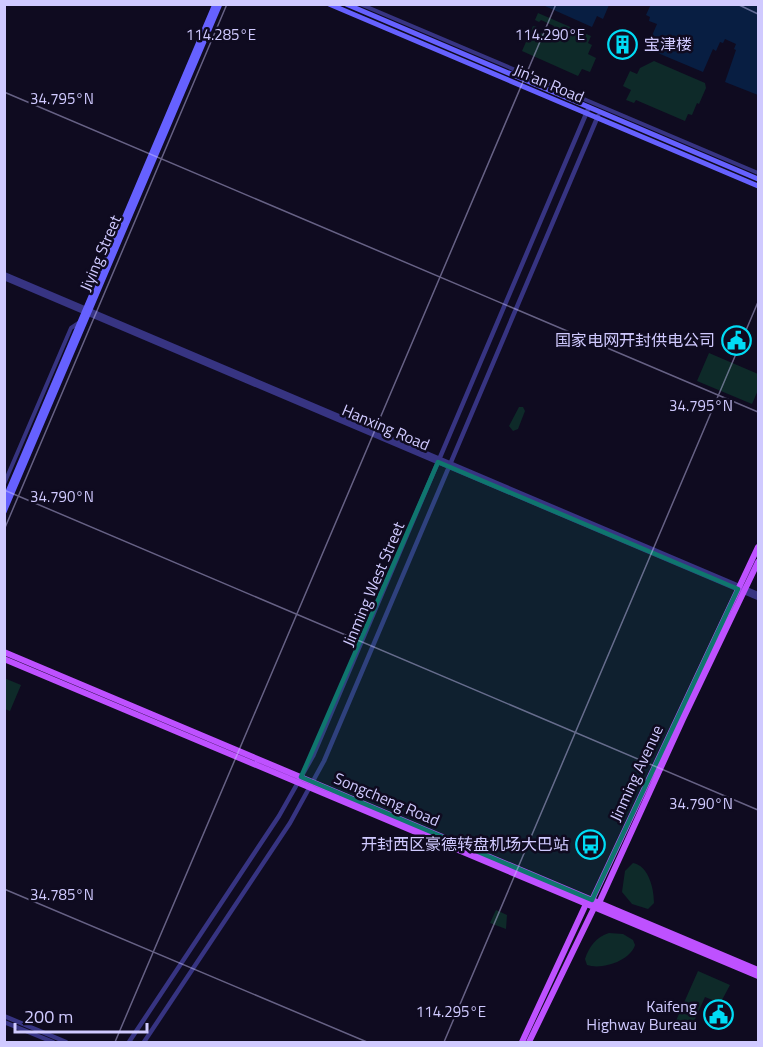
<svg xmlns="http://www.w3.org/2000/svg" width="763" height="1047" font-family="'Titillium Web','Noto Sans SC',sans-serif">
<style>
.green{fill:#0e2a29}
.water{fill:#081e42}
.lines{fill:none;stroke-linecap:round;stroke-linejoin:round}
.minor{stroke:#373482;stroke-width:4}
.tertiary{stroke:#373482;stroke-width:4.5}
.secondary{stroke:#6661ff;stroke-width:5}
.primary{stroke:#be51ff;stroke-width:6}
.marked{fill:#0f766e;fill-opacity:0.2;stroke:#0f766e;stroke-width:4.5;stroke-linejoin:round}
.ticks{fill:none;stroke:#d0caff;stroke-width:1.5;stroke-opacity:0.45}
.labels{text-anchor:middle;stroke-width:5;stroke-linejoin:round;paint-order:stroke}
.poi-label{font-size:16px;fill:#d0caff;stroke:#0f0b20;text-anchor:end}
.street-label{font-size:16px;fill:#d0caff;stroke:#0f0b20}
.ticks-label{font-size:15px;text-anchor:middle;fill:#d0caff;stroke:#0f0b20;stroke-width:5;stroke-linejoin:round;paint-order:stroke}
</style>
<rect width="100%" height="100%" fill="#0f0b20"/>
<path class="green" d="M538,13L591,36L588,43L592,45L588,54L596,58L590,72L582,69L578,76L522,51L533,26L537,27L536,31L550,37L554,26L541,20L539,22L535,20Z
M654,61L705,83L706,88L699,104L697,103L692,115L688,114L685,121L636,100L634,103L626,100L631,90L623,86L630,71L637,74L640,68Z
M709,353L758,374V390L752,404L697,381Z
M519,407H523L525,411L518,429L513,431L509,426Z
M4,678L21,685L10,711L5,709Z
M633,863C649,866 654,889 654,903L648,909L632,904L622,892L625,871Z
M496,910L507,915L506,929L490,923Z
M609,933L623,934L633,940L635,945C630,961 602,970 587,965L585,959C589,947 596,937 609,933Z
M698,971L730,985L722,1000L715,1001L705,997L691,1028L689,1029L675,1023Z"/>
<path class="water" d="M651,4L758,5V95L725,82L736,50L734,49L736,44L725,39L723,43L720,42L716,51L713,49L703,72L653,51L657,41L651,38L657,24L649,21L650,17L646,15Z
M544,5V4L609,5L603,19L597,16L592,27L545,6Z"/>
<g class="lines">
<path class="minor" d="M360,4L758,173
M4,484L71,328L80,322"/>
<path class="tertiary" d="M4,274L758,594
M4,278L758,598
M4,1016L66,1042
M4,1022L53,1042
M129,1042L279,816L313,756L589,107
M144,1042L290,823L324,761L598,116"/>
<path class="secondary" d="M329,4L758,186
M346,4L758,179
M4,501L215,4
M4,512L220,4"/>
<path class="primary" d="M4,652L758,970
M4,659L758,976
M522,1042L586,904L592,900L758,547
M529,1042L594,908L599,903L683,719L758,562"/>
</g>
<path class="marked" d="M438,462L738,589L592,900L301,777Z"/>
<path class="ticks" d="M737,4L758,14M4,92L758,412M4,490L758,810M4,530L227,4M4,889L367,1042M115,1042L556,4M444,1042L758,302"/>
<defs>
<symbol id="building-ring" viewBox="-11 -11 22 22"><circle r="9.5" fill="#0f0b20" stroke="#00dcf5" stroke-width="1.5"/><path d="M-4-6H4V6H1V3H-1V6H-4ZM-2.5-4.3h1.7v1.8h-1.7ZM.8-4.3h1.7v1.8H.8ZM-2.5-1h1.7V.8h-1.7ZM.8-1h1.7V.8H.8Z" fill="#00dcf5"/></symbol>
<symbol id="civic-ring" viewBox="-11 -11 22 22"><circle r="9.5" fill="#0f0b20" stroke="#00dcf5" stroke-width="1.5"/><path d="M-.6-6.5H3V-4.5H.6V-3L4-1V1h2V6H-6V1h2V-1L-.6-3ZM-1.2 2.5V6h2.4V2.5Z" fill="#00dcf5"/></symbol>
<symbol id="bus-ring" viewBox="-11 -11 22 22"><circle r="9.5" fill="#0f0b20" stroke="#00dcf5" stroke-width="1.5"/><path d="M-5-6H5V4H4V6H2V4H-2V6H-4V4H-5ZM-3.5-4V0h7V-4ZM-3.5 1.2v1.5H-2V1.2ZM2 1.2v1.5H3.5V1.2Z" fill="#00dcf5"/></symbol>
</defs>
<g fill-rule="evenodd">
<use href="#building-ring" x="606" y="28" width="33" height="33"/>
<use href="#civic-ring" x="720" y="324" width="33" height="33"/>
<use href="#bus-ring" x="574" y="828" width="33" height="33"/>
<use href="#civic-ring" x="702" y="998" width="33" height="33"/>
</g>
<g class="labels">
<g class="poi-label">
<text x="644" y="50" text-anchor="start">宝津楼</text>
<text x="715" y="346">国家电网开封供电公司</text>
<text x="569" y="850">开封西区豪德转盘机场大巴站</text>
<text x="697" y="1012">Kaifeng<tspan x="697" dy="18">Highway Bureau</tspan></text>
</g>
<g class="street-label">
<text transform="translate(549 83) rotate(23)" y="6">Jin'an Road</text>
<text transform="translate(100 253) rotate(-67)" y="6">Jiying Street</text>
<text transform="translate(386 427) rotate(23)" y="6">Hanxing Road</text>
<text transform="translate(373 584) rotate(-67)" y="6">Jinming West Street</text>
<text transform="translate(636 773) rotate(-65)" y="6">Jinming Avenue</text>
<text transform="translate(387 799) rotate(23)" y="6">Songcheng Road</text>
</g>
</g>
<g class="ticks-label">
<text x="221" y="40">114.285°E</text>
<text x="550" y="40">114.290°E</text>
<text x="62" y="104">34.795°N</text>
<text x="701" y="411">34.795°N</text>
<text x="62" y="502">34.790°N</text>
<text x="701" y="809">34.790°N</text>
<text x="62" y="900">34.785°N</text>
<text x="451" y="1017">114.295°E</text>
</g>
<rect width="763" height="1047" fill="none" stroke="#d0caff" stroke-width="12"/>
<path d="M15 1023v9h132v-9" fill="none" stroke="#d0caff" stroke-width="3"/>
<text x="24" y="1023" font-size="18" fill="#d0caff" stroke="#0f0b20" stroke-width="4.5" paint-order="stroke">200 m</text>
</svg>
